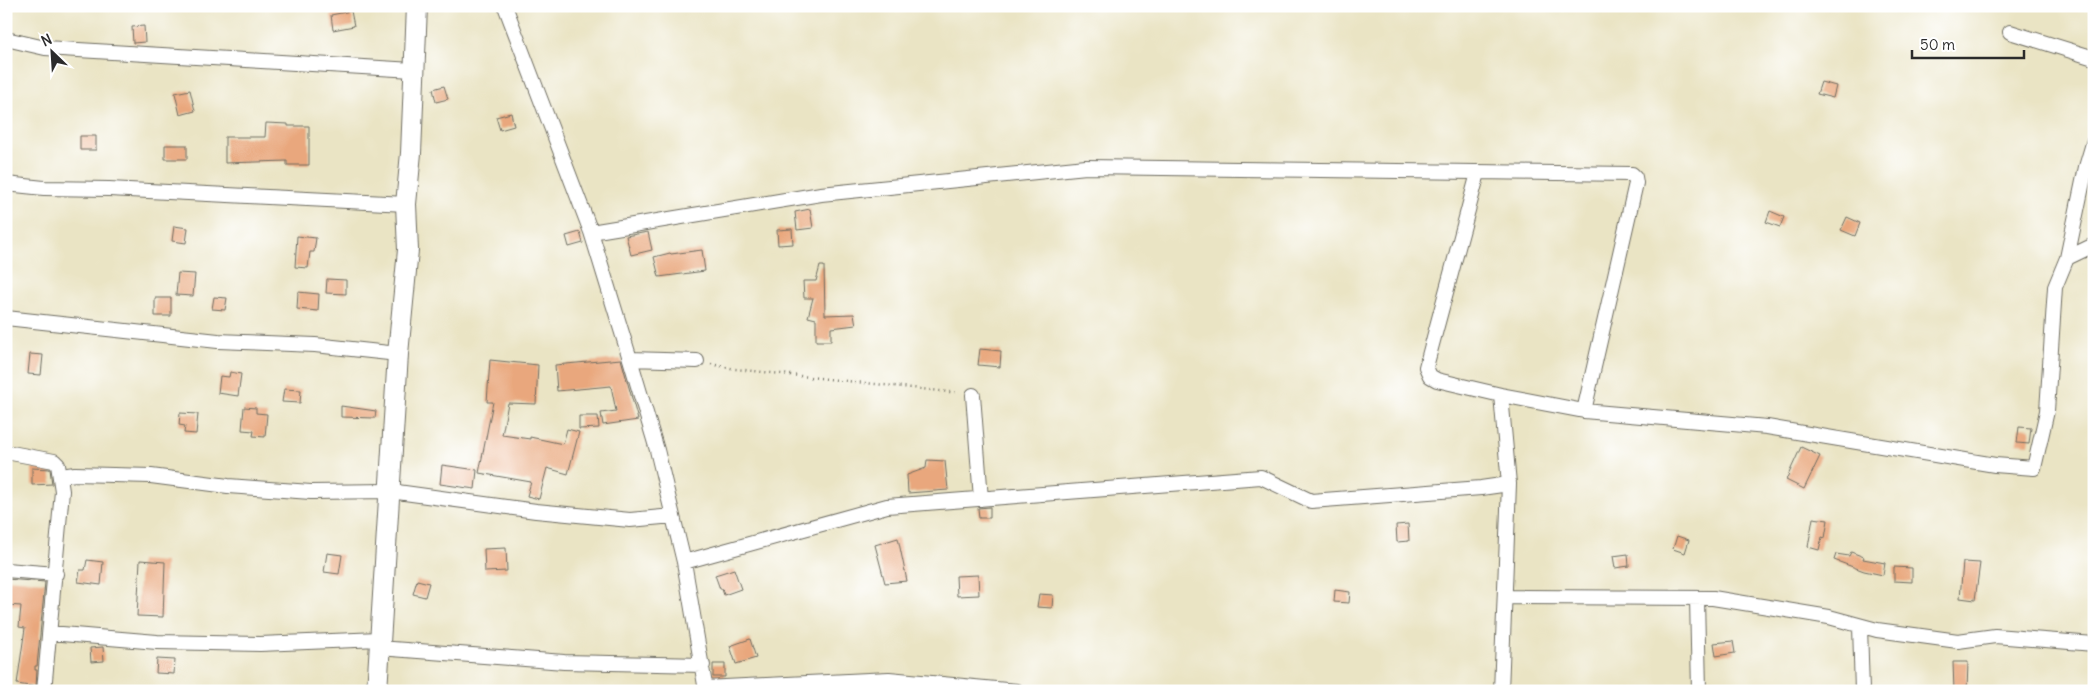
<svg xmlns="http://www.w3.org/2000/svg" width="2100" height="697" font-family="Delius,sans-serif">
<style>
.building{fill:#e9a77d}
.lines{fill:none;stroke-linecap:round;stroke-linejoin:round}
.street-casing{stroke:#6e6c61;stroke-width:16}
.secondary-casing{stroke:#6e6c61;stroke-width:22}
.path{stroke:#6e6c61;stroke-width:2.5;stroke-dasharray:1 4;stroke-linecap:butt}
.street{stroke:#fff;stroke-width:14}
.secondary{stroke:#fff;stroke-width:20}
</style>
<rect width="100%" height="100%" fill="#fff"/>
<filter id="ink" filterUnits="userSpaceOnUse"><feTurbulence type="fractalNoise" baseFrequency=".02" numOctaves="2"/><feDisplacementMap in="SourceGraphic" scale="10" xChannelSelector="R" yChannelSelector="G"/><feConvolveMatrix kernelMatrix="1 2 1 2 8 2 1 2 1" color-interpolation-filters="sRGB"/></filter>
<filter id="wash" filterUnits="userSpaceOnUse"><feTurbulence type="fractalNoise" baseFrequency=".0096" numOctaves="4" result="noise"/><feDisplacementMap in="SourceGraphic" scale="20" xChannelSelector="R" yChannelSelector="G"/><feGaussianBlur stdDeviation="1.12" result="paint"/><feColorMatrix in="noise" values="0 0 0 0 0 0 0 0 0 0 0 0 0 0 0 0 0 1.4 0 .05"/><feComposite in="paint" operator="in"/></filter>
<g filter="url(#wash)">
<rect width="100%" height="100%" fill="#eae4c4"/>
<g id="blocks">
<path class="building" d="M351,11L354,26L333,30L331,15Z
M144,26L145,42L133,43L132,27Z
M1821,82L1836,86L1833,98L1817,94Z
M444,86L448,99L436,102L433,89Z
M190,90L195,111L180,115L175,93Z
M511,113L514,126L500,130L496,117Z
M266,123L288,124V126H309V165H287V161L225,163V137H265Z
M80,136H96V150H80Z
M165,145H187V159H165Z
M810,209L813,228L797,230L795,212Z
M1770,211L1784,217L1780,227L1766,222Z
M1847,217L1860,223L1855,236L1841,230Z
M174,226L188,228L186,243L172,241Z
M792,229L793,244L778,245L777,230Z
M580,232L583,243L569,247L566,236Z
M648,232L652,250L631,255L626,236Z
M297,236L316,238L314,252H310L308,268L295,267Z
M702,250L705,271L659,277L654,257L670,253L671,254Z
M820,266H824L825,315L854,314L856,325L831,328V341H816V319L808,317L813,298H804L803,281H816Z
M178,273L195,274L193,296L176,295Z
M327,279L346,280V294L326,293Z
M298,292L319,294L318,311L297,309Z
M214,297L227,298L225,310L212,309Z
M155,298H171V316H155Z
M980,349L1001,351L1000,367L978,365Z
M30,354L43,355L41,375L28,374Z
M621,359L638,420L603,425L601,413L616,411L611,386L557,391L555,365Z
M490,360L538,365L536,404L508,403L502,435L530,439V437L563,444L567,429L579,432L568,474L547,468L539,499L527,496L531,482L479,473L493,402H487Z
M230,372L241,374L238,396L218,393L220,376L229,377Z
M284,389L301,390L300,403L282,402Z
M341,406L376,411L375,418L341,417Z
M244,407L256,408V413L267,414L265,437L253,436L254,431L242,430Z
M180,413L198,414L196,434L184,433L185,426L179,425Z
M579,416H598L599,428L579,429Z
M2019,427L2031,428L2029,444L2017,443Z
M1801,447L1820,456L1804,489L1786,480Z
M927,460L945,461L948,490L908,493L907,475L926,468Z
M442,465L477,470L475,489L440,484Z
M32,468L50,469L52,484L32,485Z
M990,507V518H979L978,508Z
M1813,518L1828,520L1825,538L1822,537L1819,550L1808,547Z
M1408,524L1409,541L1397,542L1396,525Z
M1677,536L1689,540L1685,553L1673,549Z
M898,538L907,581L885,583L875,545Z
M506,548L507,571L485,572L484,549Z
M1851,552L1864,557L1863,559L1885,563L1883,575L1864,571L1834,560L1836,554L1849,556Z
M327,553L342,555L339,574L324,572Z
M1628,554L1629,566L1615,568L1613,556Z
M87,560L103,562L101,585L78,582L80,570H85Z
M140,560L165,562L163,617L137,616Z
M1963,562L1980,563L1975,600L1960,598Z
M1894,567L1912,568V582L1894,581Z
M734,569L741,589L724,595L722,589H720L715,575Z
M978,575L979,595L957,596L956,576Z
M6,579L45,582L37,666H35V670H37L36,687L17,684L25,628L19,627L21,606L6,605Z
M417,580L429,583L425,597L413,594Z
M1335,590L1350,592L1349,603L1334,602Z
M1039,594L1053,595L1052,608L1037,607Z
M750,639L756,658L736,664L730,646Z
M1733,641L1735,653L1716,656L1714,643Z
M103,647L104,661L91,662L90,648Z
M157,659L175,660L174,674L156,673Z
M1953,662H1968L1967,691H1954Z
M713,664H725V677H713Z"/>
</g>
</g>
<g filter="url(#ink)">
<use href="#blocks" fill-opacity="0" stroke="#6e6c61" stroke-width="1"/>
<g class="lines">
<defs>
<path id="street" d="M505,6L591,232L630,359L657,450L684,562L706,691
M2010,32L2094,58
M6,39L45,48L413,70
M1478,173L1426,367L1430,376L1437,380L1501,395L1584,411L1767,427L1995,465L2034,468L2047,411L2055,287L2067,258L2086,167L2094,140
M6,184L44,188L109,189L406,204
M591,232L821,194L1086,167L1632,174L1635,177L1636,183L1584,411
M2067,258L2094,245
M6,318L218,341L315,345L398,354
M630,359L697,361
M973,395L981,499
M1501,395L1509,484L1501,691
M6,452L54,461L58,465L62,491L44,691
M61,476L75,474L151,476L228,486L311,492L390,491L536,511L630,520L673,516
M684,562L887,506L1261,477L1311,501L1481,488L1509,484
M6,570L56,574
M1505,597L1713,598L1829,617L1877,630L1958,641L1995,636L2094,644
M1697,598L1699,691
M1860,626L1862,691
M50,633L157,642L260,644L379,639
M379,648L564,662L703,665
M705,688L889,679L1017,691"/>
<path id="secondary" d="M377,691L398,354L408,250L406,204L411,153L417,6"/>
</defs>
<use href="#street" class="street-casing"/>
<use href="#secondary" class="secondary-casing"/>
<path class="path" d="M711,364L735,369L959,393"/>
<use href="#street" class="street"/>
<use href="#secondary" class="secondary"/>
</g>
</g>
<rect width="2100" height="697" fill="none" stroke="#fff" stroke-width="25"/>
<g transform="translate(52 52) rotate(335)" stroke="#ffffff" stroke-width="4" paint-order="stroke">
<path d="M0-4L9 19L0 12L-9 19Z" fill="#2b2b2b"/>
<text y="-8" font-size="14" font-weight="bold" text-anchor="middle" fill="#2b2b2b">N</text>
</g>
<path d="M1912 50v8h112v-8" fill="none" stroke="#2b2b2b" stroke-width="2.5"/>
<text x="1920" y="50" font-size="15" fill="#2b2b2b" stroke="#ffffff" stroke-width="4" paint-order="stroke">50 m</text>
</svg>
